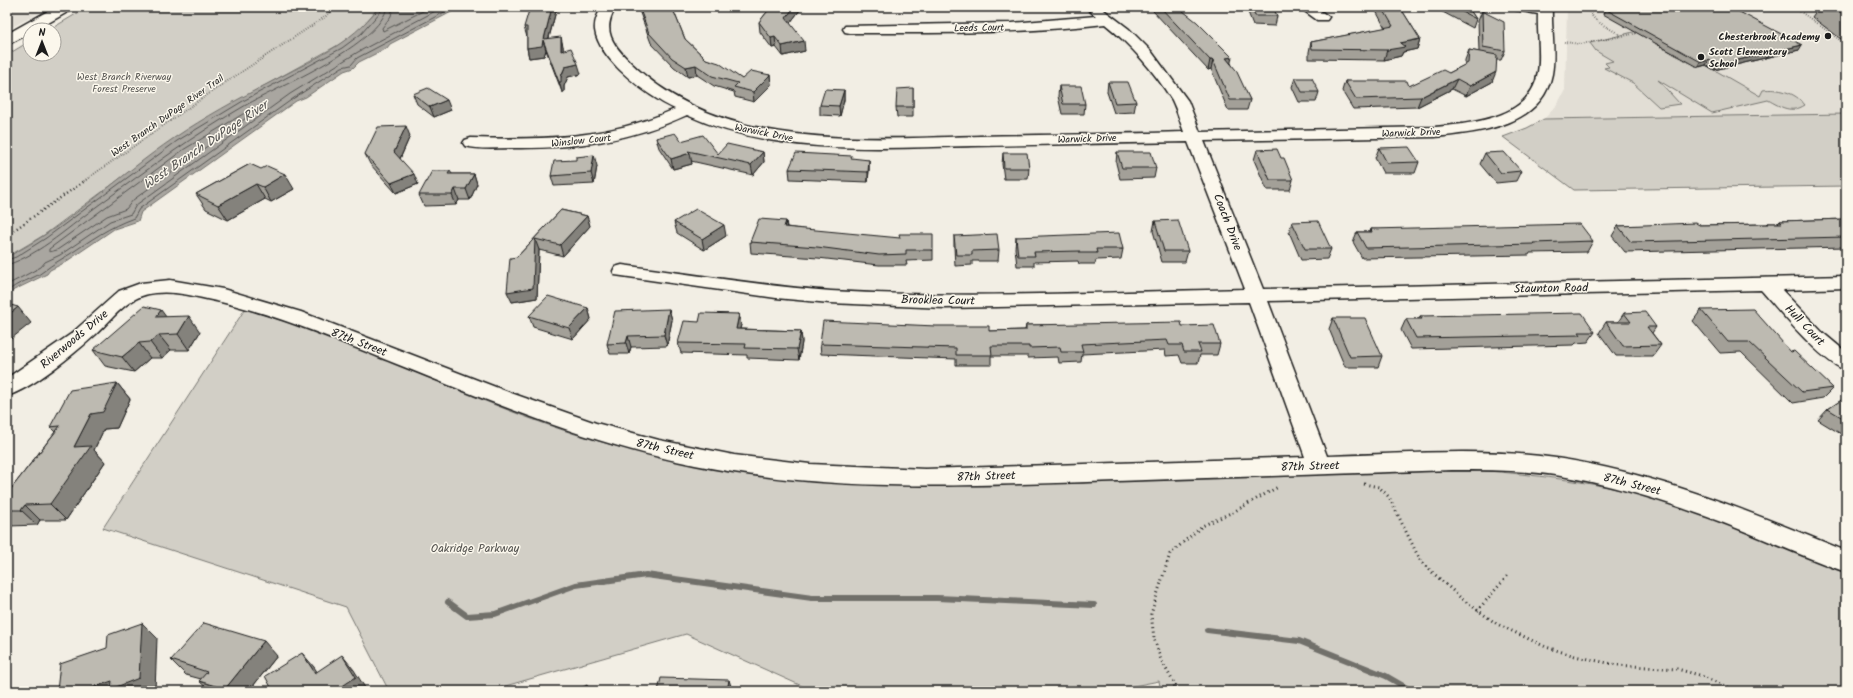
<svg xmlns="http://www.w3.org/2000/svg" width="1853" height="698" font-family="Kalam,sans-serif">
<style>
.built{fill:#e2ded5}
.green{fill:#d2cfc6;stroke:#777671}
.water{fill:#a9a6a0;stroke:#716f6b}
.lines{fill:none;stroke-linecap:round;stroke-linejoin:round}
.shore{stroke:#545351;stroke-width:1}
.stream{stroke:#716f6b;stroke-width:6}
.minor-casing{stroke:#1c1c1c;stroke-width:3}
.secondary-casing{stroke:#1c1c1c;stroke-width:3}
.path-far2{stroke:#1c1c1c;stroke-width:2;stroke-dasharray:0.5 2;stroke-linecap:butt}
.path-far1{stroke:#1c1c1c;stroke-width:2.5;stroke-dasharray:1 3;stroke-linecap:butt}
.path{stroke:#1c1c1c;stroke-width:3;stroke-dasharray:1 3.5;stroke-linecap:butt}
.minor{fill:#fbf7ec;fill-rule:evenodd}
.secondary{fill:#fbf7ec;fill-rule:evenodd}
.wall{fill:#a3a098;stroke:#1c1c1c}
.shaded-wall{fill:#84827c;stroke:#1c1c1c}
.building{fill:#bdbab1;stroke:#1c1c1c}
.poi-dot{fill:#1c1c1c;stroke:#fbf7ec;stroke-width:1.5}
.labels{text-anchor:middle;stroke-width:3;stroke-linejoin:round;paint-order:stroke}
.far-street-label{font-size:10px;fill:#1c1c1c;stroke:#fbf7ec}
.far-poi-label{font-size:10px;font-weight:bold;fill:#1c1c1c;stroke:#fbf7ec;text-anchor:end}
.far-park-label{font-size:10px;fill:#53524f;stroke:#fbf7ec}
.street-label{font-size:12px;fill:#1c1c1c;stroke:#fbf7ec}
.park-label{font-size:12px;fill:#53524f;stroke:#fbf7ec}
.water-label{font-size:13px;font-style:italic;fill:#545351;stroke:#fbf7ec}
</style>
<rect width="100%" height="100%" fill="#f2eee4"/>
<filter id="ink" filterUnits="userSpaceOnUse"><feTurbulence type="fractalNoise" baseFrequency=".025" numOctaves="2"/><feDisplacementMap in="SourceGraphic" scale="8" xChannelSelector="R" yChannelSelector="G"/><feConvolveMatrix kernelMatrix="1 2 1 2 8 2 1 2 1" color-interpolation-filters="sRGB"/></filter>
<g filter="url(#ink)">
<path class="built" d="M7,7H49L7,30Z
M1567,7H1846V114L1544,119L1557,105L1565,90Z"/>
<path class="green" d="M88,7H379L358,31L340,44L242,98L175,138L44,235L7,257V55L30,41V54H54V30H49Z
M1637,31L1638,33L1671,52L1706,65L1760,96L1763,90C1778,88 1795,92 1805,105C1791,114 1781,107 1768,100L1712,113L1658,80L1680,104L1659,107L1633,83L1604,68L1609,67L1605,63L1613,61L1596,51L1590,43Z
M1846,114V186L1574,190L1503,137L1527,128L1544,119Z
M245,309C358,341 463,398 575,434C691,471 812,483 934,486L1474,470C1545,475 1617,485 1685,507C1739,525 1793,549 1846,570V691H1203L1196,689V691H1161L1159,681L1108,691H813L686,634L488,691H389L346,607L103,528Z"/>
<path class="water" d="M379,7H461L390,44L387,48L359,62L353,68L344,71L306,97L296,101L141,212L138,221L114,229L64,263L50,270L47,274L14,290L7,296V257C68,226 118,176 174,138C205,117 238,99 271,82C312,60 350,45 379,7Z"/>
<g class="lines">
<path class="shore" d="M393,7L391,16L382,28L383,31L431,7
M252,109L253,113L133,200L126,209L107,216L57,250L49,252V249L183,150Z
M7,260L16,257L46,238L177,141L243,101L342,48L361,34L381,11L382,7
M7,265C41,254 71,225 100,204C148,169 194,135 246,105C278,87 381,44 387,7
M7,285L41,267L45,262L60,255L110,221L131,214L136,205L290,94L358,52L443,7
M7,292C18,281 33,280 44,271C53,264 60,260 70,254C91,240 109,227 134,218L139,209L294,98L342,67L351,65L357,58L454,7"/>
<path class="stream" d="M448,602L467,616L495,614L576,585L646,575L812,598H937L1094,605
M1207,630L1299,641L1386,676L1412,691"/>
<defs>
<path id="minor" d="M602,7H616C601,31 613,45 630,62C721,152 862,139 980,136C1048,135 1116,134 1184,132C1180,122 1177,110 1172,100C1154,71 1131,45 1105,24C1020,34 935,33 850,33L845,32L843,29L845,26L1012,23L1096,16L1085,7H1100L1129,29L1151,51L1188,101L1200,132L1435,127C1473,123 1531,119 1538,72C1541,53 1537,33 1538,14L1516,10L1514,7H1552C1551,29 1556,52 1552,74C1542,127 1479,132 1435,137L1204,141L1263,289L1846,276V288L1782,290L1822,332L1846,352V370C1822,363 1779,310 1761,290L1268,301L1327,456C1403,454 1481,447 1556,458C1657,473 1753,513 1846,551V572C1797,555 1751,532 1702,515C1655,498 1605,483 1555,475C1521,470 1486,470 1452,470C1331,474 1209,478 1088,482C955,486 826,492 695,465C585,443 483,398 379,357C323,335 267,311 207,299C190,295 172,291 155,293C128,295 113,319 94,336C74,354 33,388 7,396V378L71,334L119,291L141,283L170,280L223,289L301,312L511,393L596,423L659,440L734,455L810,464L925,469L1305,457L1249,302L945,308L830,303L776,298L615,275L613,271L615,267L622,265C691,274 761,286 831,291C968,299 1107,292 1245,289L1188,142C1116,143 1045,145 973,146C879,148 775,156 687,115C631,141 573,149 511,148C496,148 480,150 465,146L463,143L465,140L471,138C543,140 607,139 675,109C649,97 599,60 595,30C594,21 598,14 602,7Z
M1299,7H1315L1329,17L1327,20H1317Z"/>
<path id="secondary" d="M55,7H73L71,10L36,30H30V33L7,45V34Z"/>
</defs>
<use href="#minor" class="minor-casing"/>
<use href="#secondary" class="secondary-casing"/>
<path class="path-far2" d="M1588,7C1591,22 1610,28 1621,35
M1794,7L1840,40H1846
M1564,42L1581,44L1638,33
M1656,44L1698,67L1706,65L1716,70
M84,181L217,88L325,17L334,7"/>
<path class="path-far1" d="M7,235L86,180"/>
<path class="path" d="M1364,484L1379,487L1389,497L1421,562L1462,599L1497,624L1546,647L1575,656L1617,665L1677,669L1699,675L1737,691
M1477,611L1509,574
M1175,691L1174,683L1161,660L1154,638L1151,614L1170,554L1202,526L1235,511L1278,487"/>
<use href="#minor" class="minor"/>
<use href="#secondary" class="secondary"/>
</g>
<path class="wall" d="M639,7H672L685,39L706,59L742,79L770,75L771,85L754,102L735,97L734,92L714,86L697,75L688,77L674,67L651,43L640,13Z
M771,7H811L800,10L790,23L805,51L783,56L776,47L772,48L760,32L759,22Z
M1154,7H1178L1231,63L1250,100L1247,110H1228L1211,69L1208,70L1153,11Z
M1246,7H1273L1277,16L1275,26L1253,25Z
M1375,7H1400L1420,39L1417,49L1403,52L1401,56L1384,60L1309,59V52L1311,42L1385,28L1375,9Z
M1436,7H1468L1476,19L1473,28L1437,9Z
M1617,7H1744L1742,10L1737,11L1799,50L1714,70L1706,65L1698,67L1603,14L1605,9Z
M1819,7H1846V39H1841L1812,17Z
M556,11L549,38L563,46V50L581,74L568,77L564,86V92H562L546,50L544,56L529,58L527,48V37L524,27Z
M1482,11L1505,51L1501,60H1496L1492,82L1466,96L1452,89L1417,107L1353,109L1342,91L1345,81L1409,86L1449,73L1465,65V60L1469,50L1479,52L1478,21Z
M1295,78L1319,92L1316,102H1299L1292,87Z
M1108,82L1136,102L1134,112L1114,113L1107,92Z
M1059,86L1085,104L1084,114H1062L1058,96Z
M913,88V117H897L896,107Z
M844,90V100L840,116L820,115V105Z
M413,94L451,110L434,117L417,104Z
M410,136L400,159L418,184L396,193L370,164L365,154Z
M656,138L681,141L718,154L763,152L764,162L753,175L691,161L692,164L673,169L659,148Z
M1379,148L1419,162L1415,173H1383L1375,158Z
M1257,150L1281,158L1293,180L1290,190H1267L1254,160Z
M1117,152L1156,168L1154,178L1120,179L1116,163Z
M1003,153L1029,168L1028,179H1004L1002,164Z
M1485,153L1521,171L1516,181L1496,183L1480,164Z
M869,160V170L868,182L790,179L789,169Z
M250,164L294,189L271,202L265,199L228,220L206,209L196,194Z
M597,166L594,184L554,186L551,176Z
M450,171L452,174H474L477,184L470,200H459L456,205L424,206L419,195Z
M561,210L587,216L590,226L563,256L539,250L537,298L512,302L517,257Z
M1846,219V247L1625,252L1612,236L1618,226L1699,225L1767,224L1768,223H1778L1780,221Z
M786,221L787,227L933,250V260L906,261L907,265H879L818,258L751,253L750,242Z
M1155,221L1188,251L1185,262H1162L1153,231Z
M674,222L726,236L704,250L677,233Z
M1292,222L1331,249L1327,259L1301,260L1289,232Z
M1371,229L1593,241L1587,252L1530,253L1529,255L1362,258L1353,242L1357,232H1370Z
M954,236L999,250L998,261H972V265L955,266L954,247Z
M1016,237L1123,249L1121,259L1096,260L1095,264H1079L1078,261L1034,262V266H1017L1015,248Z
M588,308L591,319L573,339L533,327L529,316Z
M669,309L672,320L667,346L631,347L629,354H610L607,344Z
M1701,310L1791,352L1833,388L1823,398L1793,403L1741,352L1720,353L1693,321Z
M1624,313L1656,327L1652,333L1661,345L1653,356H1616L1599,333L1606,322H1618Z
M739,314L741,325L740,329L801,331L802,342L799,360L747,358V355L681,353L678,343L699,322Z
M1420,316L1595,332L1588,342L1576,343L1574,345L1411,349L1401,330L1406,319H1419Z
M167,317L200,332L189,350H171L162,358H150L134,372L105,366L93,350Z
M1333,318L1382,356L1378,367H1345L1329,329Z
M1026,325L1182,326L1220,344L1217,355H1200L1198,363H1182L1179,355L1166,356L1165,350L1082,354L1081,362L1059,363L1058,357L1028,358V356H991V365H956V359L821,354L820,344L989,331L1025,330Z
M117,383L130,399L117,428L104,429L94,450L105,462L66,520H40L37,525L10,526L7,523V494L55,432L50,427Z
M1846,397V437L1818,420L1828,409Z
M277,656L249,691H210L199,681L201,679L186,675L171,660Z"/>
<path class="shaded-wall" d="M552,7H562L556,11L546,48L544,39Z
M794,7H811L800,10L787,27L786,18Z
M1144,7H1153L1143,9Z
M1738,7H1744L1742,10L1729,13L1732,8Z
M561,37L563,46L564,60L561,51Z
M775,37L776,47L772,48L771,38Z
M1420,39L1417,49L1403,52L1401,56L1384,60L1387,50L1400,43Z
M543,40L546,50L544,56L529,58L527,48Z
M804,41L805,51L783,56L782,46Z
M1802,45L1799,50L1714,70L1717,65Z
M1232,57L1230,67L1226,58Z
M1210,60H1213L1211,69L1208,70Z
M1709,60L1706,65L1698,67L1701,62Z
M578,64L581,74L568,77L564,86V92H562L559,82L565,67Z
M696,65L697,75L688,77L686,67Z
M1496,72L1492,82L1466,96L1470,86Z
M770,75L771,85L754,102L753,92Z
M1457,79L1452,89L1417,107L1421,97Z
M844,90V100L840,116L839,106Z
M447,100L451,110L434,117L430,107Z
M406,126L410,136L398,163L394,152Z
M763,152L764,162L753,175L751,165Z
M690,153L692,164L673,169L671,159Z
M594,155L597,166L594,184L591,173Z
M869,160V170L868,182V172Z
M285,174L294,189L271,202L263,187Z
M414,174L418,184L396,193L391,183Z
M474,174L477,184L470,200L466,189Z
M256,184L265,199L228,220L218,205Z
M455,189L459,200L456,205L452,195Z
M587,216L590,226L563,256L560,245Z
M786,221L787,232L784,227Z
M724,225L726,236L704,250L702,239Z
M535,239L539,250L537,298L512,302L507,292Z
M18,307L31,323L7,342V316Z
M588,308L591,319L573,339L569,328Z
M669,309L672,320L667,346L664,335Z
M161,310L172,325L156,317Z
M739,314L741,325L737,339L736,329Z
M189,316L200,332L189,350L178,334Z
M801,331L802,342L799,360L797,349Z
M159,335L171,350L162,358L150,342Z
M628,336L631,347L629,354L626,343Z
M139,343L150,358L134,372L122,357Z
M117,383L130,399L117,428L104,429L94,450L105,462L66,520L50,504L74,447L91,414Z
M25,505L40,520L37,525L21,510Z
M142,623L157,638L155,691H83Z
M264,641L277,656L249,691H227L225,689Z
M302,653L314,667L327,687L315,673Z
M342,655L354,670L367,691H335Z
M729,680L732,689V691H727Z"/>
<path class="building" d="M530,7H552L544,39L561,37V51L571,48L578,64L565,67L561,76V82H559L543,40L542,46L527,48V27H524Z
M639,7H672L685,39L706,59L719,63L742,79L751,71L770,75L753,92L734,87L738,83L712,76L696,65L686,67L672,58L649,33Z
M771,7H794L786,18L804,41L782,46L775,37L771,38L759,22Z
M1160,7H1178L1197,22L1232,57L1226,58L1236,70L1250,100H1230L1213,60H1210Z
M1251,7H1273L1277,16H1255Z
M1382,7H1400L1420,39L1400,43L1405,47L1387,50L1312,49L1311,42L1393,26Z
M1453,7H1468L1476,19Z
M1617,7H1738L1732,8L1802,45L1717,65L1709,60L1701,62L1605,9Z
M1835,7H1846V15Z
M1482,11L1504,22L1505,51L1483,47Z
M1469,50L1497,55L1496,72L1470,86L1457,79L1421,97L1356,99L1345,81H1407L1409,86L1443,70L1449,73L1468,63Z
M1295,78H1312L1319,92H1302Z
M1108,82H1128L1136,102L1115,103Z
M1059,86H1081L1085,104H1063Z
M428,88L447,100L430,107L413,94Z
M913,88V107H896L897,89Z
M825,89L844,90L839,106L820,105Z
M406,126L394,152L414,174L391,183L365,154L378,127Z
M675,133L681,141L703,135L718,154L727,144L763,152L751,165L688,151L690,153L671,159L656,138Z
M1409,147L1419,162L1387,163L1379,148Z
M1277,149L1281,158H1284L1293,180H1270L1257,150Z
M1117,152H1151L1156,168H1122Z
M1504,152L1521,171L1501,173L1485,153Z
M796,153L852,156L851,158L869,160L868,172L789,169Z
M1003,153H1027L1029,168H1004Z
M594,155L591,173L551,176L554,161L576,160V157Z
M250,164L261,169L267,166L285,174L263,187L256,184L218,205L196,194Z
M432,171H450L448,174H474L466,189H455L452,195H419Z
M696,209L724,225L702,239L674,222Z
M561,210L587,216L560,245L535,239L533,288L507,292L510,258L517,257Z
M759,219L786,221L784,227L900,238L899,234H933V250H906V254L879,255L817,247L750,242Z
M1846,219V237L1631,242L1618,226L1696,223L1699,225L1769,224L1768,223H1782L1780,221Z
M1178,220L1188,251H1164L1155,221Z
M1318,221L1331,249H1305L1292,222Z
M1580,224L1593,241L1533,243L1534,244L1366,248L1357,232H1372L1371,229Z
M1119,233L1123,249H1096L1097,253H1080V251L1034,252L1035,256H1018L1016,237Z
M997,234L999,250L972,251V255H956L954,236Z
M548,296L588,308L569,328L529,316Z
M7,304L18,307L7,316Z
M144,306L161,310L156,317L189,316L178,334L159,335L150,342L139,343L122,357L93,350Z
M669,309L664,335L628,336L626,343L607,344L615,311Z
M1753,309L1791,352L1794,351L1833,388L1802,392L1749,342H1728L1701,310Z
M1645,312L1656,327H1647L1661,345L1623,346L1606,322H1631L1624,313Z
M701,313L739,314L736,329L801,331L797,349L745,348L746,344L678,343L684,321L699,322Z
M1582,313L1595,332H1579L1581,335L1416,338L1406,319H1422L1420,316Z
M1333,318H1365L1382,356L1350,357Z
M823,321L936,326H989V331L1026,330V325L1181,322L1182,326L1214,325L1220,344H1198L1201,352H1184L1182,345H1169L1167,340L1081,344L1083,352H1061L1060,347L1029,348V346H991L992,355H956V348L820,344Z
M117,383L103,412L91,414L74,447L91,446L50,504L25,505L21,510H7V494L60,426L50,427L70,390Z
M1846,397V420L1828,409Z
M142,623L139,678L111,689L112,681L83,691H57L60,664L107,648L108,635Z
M204,623L264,641L225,689L199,681L207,672L171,660Z
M302,653L315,673L342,655L356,677L335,691H273L265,676Z
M661,678L729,680L727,691H658Z
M587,685L589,691H576Z"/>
</g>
<g class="poi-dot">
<circle cx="1828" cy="36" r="4"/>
<circle cx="1701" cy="57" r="4"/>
</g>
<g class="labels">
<g class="far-street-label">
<text transform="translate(979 27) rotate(-1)" y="4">Leeds Court</text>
<text transform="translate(167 115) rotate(-35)" y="4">West Branch DuPage River Trail</text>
<text transform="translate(764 132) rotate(11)" y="4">Warwick Drive</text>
<text transform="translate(1411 132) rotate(-2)" y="4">Warwick Drive</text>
<text transform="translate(1087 138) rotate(-2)" y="4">Warwick Drive</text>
<text transform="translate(581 140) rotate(-6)" y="4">Winslow Court</text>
</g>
<g class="far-poi-label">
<text x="1820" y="40">Chesterbrook Academy</text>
<text x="1709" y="55" text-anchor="start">Scott Elementary<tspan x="1709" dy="12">School</tspan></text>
</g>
<g class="far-park-label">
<text x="124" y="80">West Branch Riverway<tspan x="124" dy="12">Forest Preserve</tspan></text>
</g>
<g class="street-label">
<text transform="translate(1228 222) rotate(69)" y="4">Coach Drive</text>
<text transform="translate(1551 288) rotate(-1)" y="4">Staunton Road</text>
<text transform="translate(938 300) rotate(1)" y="4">Brooklea Court</text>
<text transform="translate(1805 325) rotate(46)" y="4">Hull Court</text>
<text transform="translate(74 339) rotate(-40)" y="4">Riverwoods Drive</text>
<text transform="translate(359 342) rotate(21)" y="4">87th Street</text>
<text transform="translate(665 449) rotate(13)" y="4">87th Street</text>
<text transform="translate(1310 466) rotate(-2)" y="4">87th Street</text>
<text transform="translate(986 476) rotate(-2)" y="4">87th Street</text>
<text transform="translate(1632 484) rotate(14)" y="4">87th Street</text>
</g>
<g class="park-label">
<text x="475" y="552">Oakridge Parkway</text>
</g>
<g class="water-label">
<text transform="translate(205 144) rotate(-34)" y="5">West Branch DuPage River</text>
</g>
</g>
<rect width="1853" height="698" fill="none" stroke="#fbf7ec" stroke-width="24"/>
<rect x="12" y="12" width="1829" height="674" fill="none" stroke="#1c1c1c" stroke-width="1.5" filter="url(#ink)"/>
<g transform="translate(42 42)"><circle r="19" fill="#fbf7ec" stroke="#a29f99"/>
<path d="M0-3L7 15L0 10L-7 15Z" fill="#1c1c1c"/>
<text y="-6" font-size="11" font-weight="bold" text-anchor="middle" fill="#1c1c1c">N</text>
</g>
</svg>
